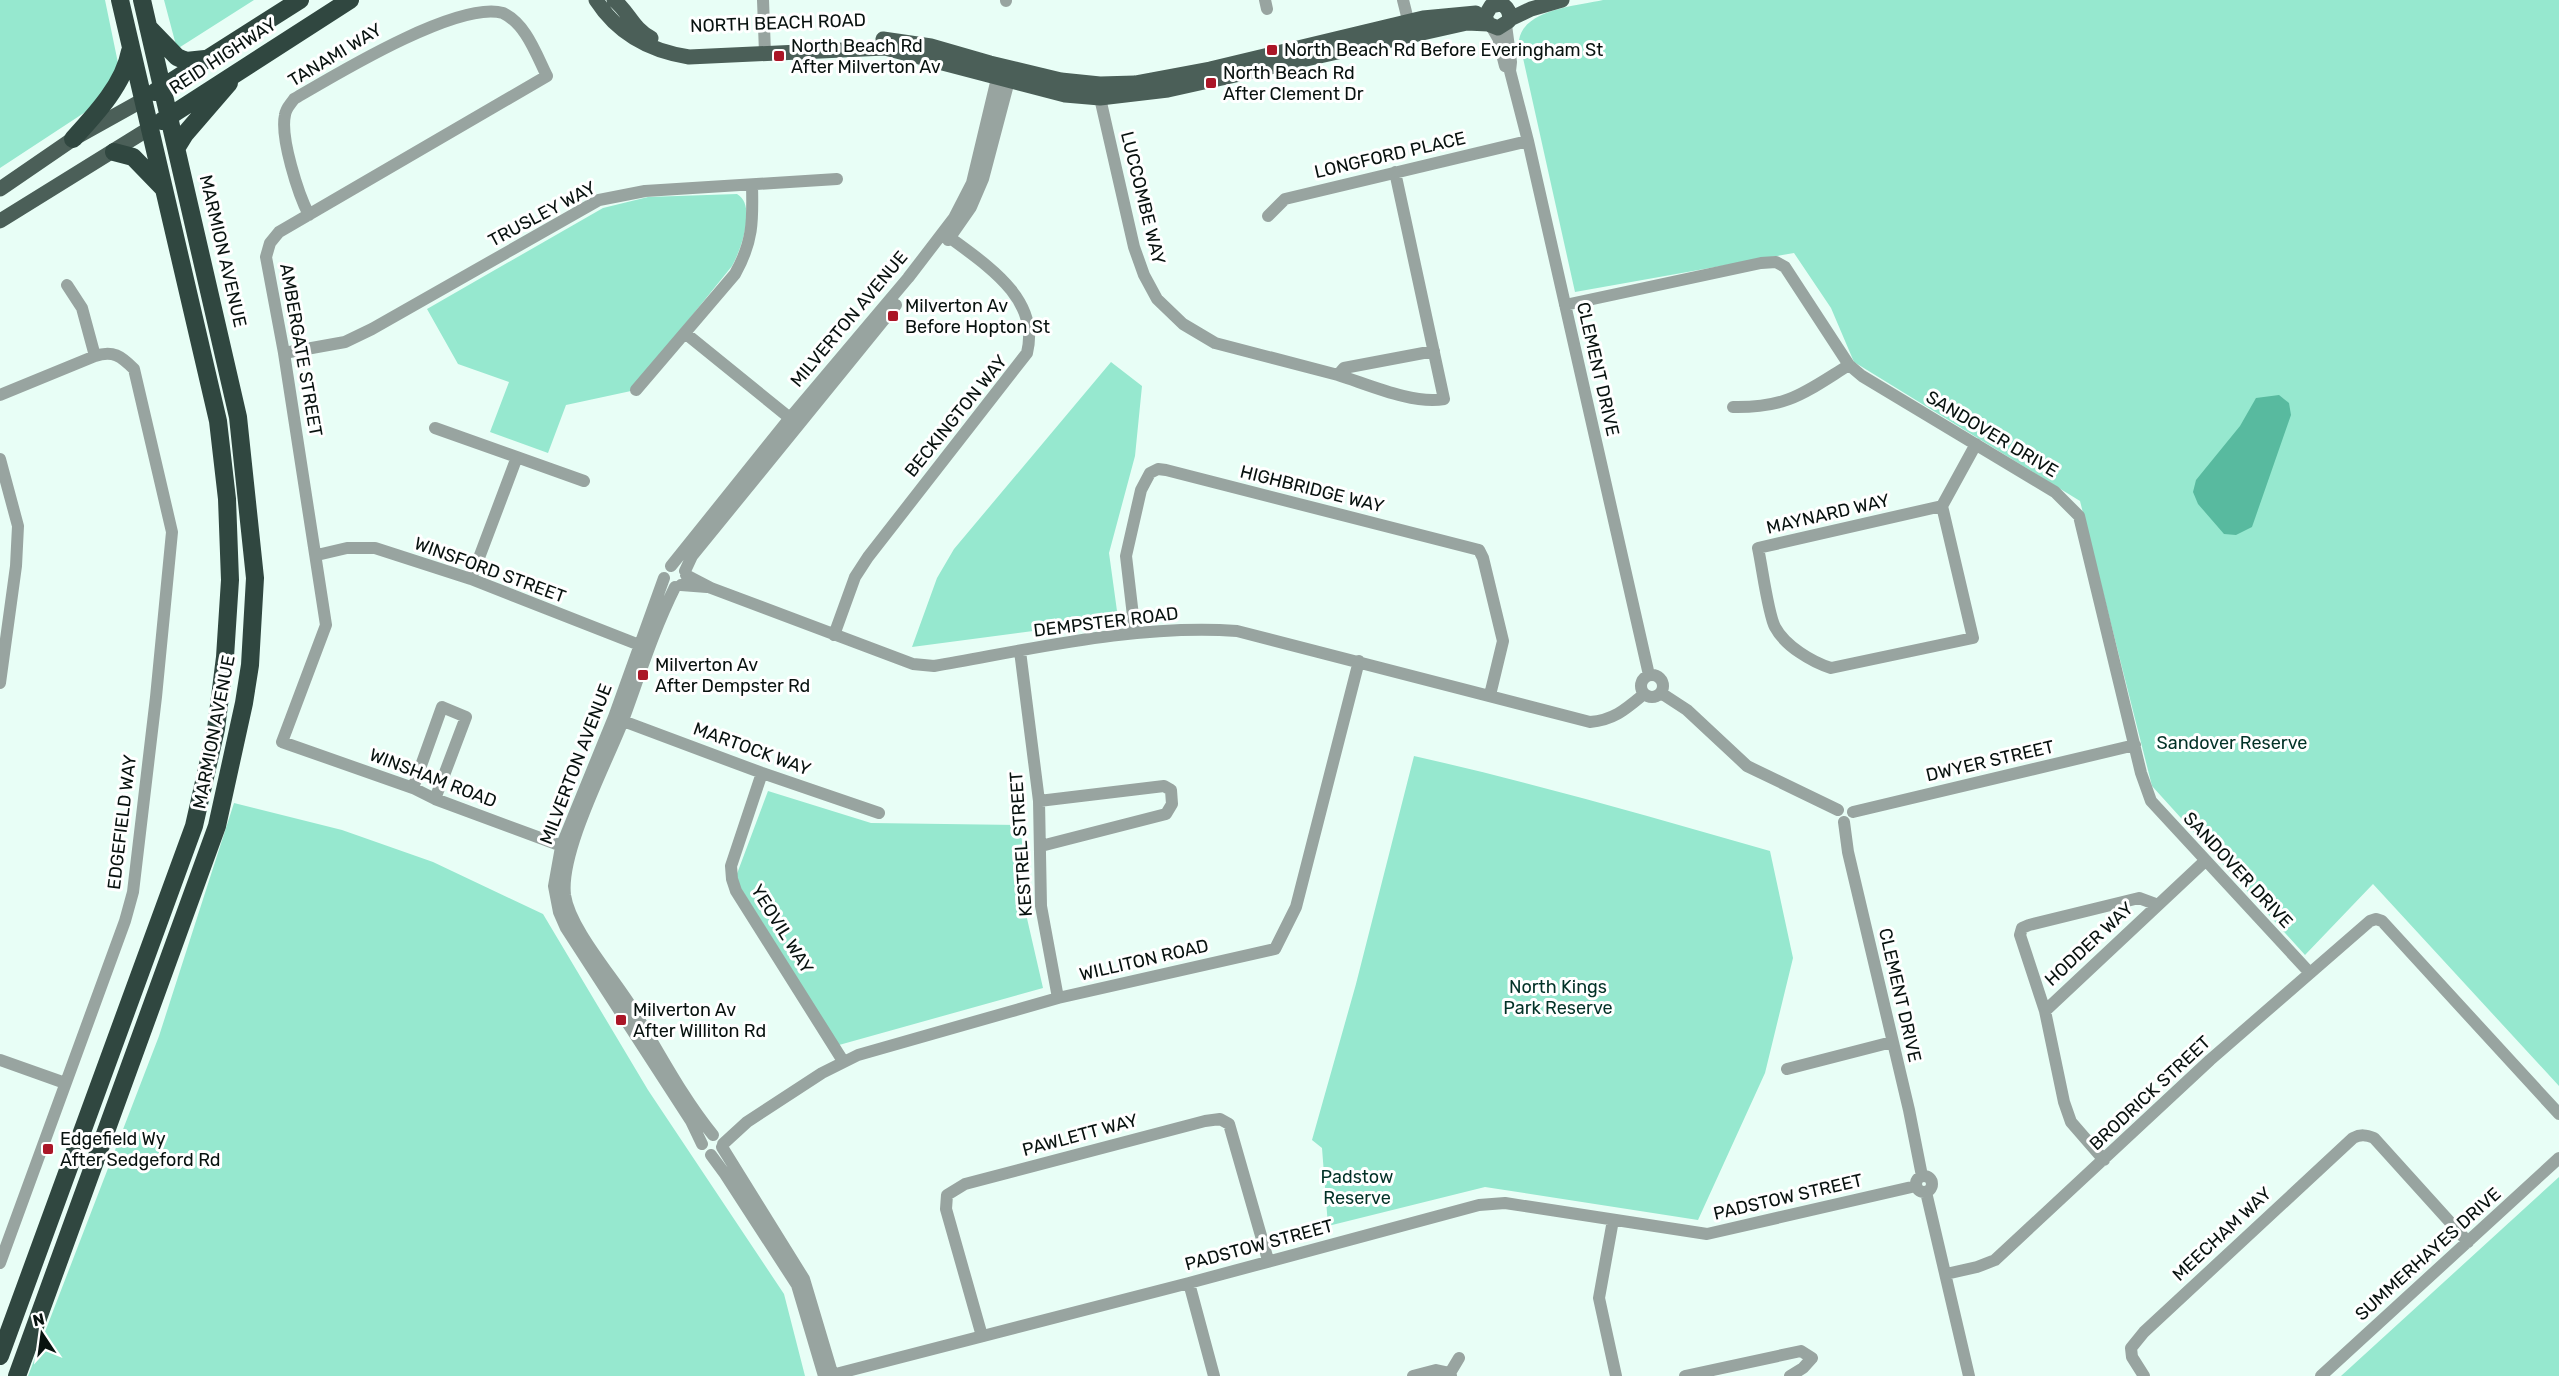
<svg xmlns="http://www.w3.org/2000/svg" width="2559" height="1376" font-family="Rubik,sans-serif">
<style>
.green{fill:#96e8cf}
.water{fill:#58ba9f}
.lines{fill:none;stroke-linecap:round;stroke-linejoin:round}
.minor{stroke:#98a4a0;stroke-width:12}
.major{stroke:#4b5f58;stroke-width:15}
.highway{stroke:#304740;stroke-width:18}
.poi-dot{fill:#ab1627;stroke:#fff;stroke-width:2}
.labels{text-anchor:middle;stroke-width:6;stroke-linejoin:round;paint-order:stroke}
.street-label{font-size:18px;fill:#08120f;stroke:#fff}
.poi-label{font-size:18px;fill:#08120f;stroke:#fff;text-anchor:start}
.park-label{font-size:18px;fill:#023227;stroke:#fff}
</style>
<rect width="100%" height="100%" fill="#e8fef6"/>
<path class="green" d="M0,0H105L118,63L112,83L93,107L0,168Z
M164,0H254L177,49Z
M1603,0H2559V1086L2373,884L2305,955L2152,786L2080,501L1854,362L1831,308L1794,253L1575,292L1519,40C1524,9 1577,6 1603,0Z
M737,194C757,205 741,250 732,266L631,391L566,405L548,453L490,432L509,382L458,364L427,309L603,208L648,197Z
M1111,362L1142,386L1135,456L1109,553L1117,611L1109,621L912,647L937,578L954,549Z
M1414,756C1534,783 1652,817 1770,851L1793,958L1765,1073L1698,1220L1485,1187L1328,1226L1322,1148L1312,1140L1356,984Z
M768,791L871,823L1021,825L1026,914L1043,988L839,1045L735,879Z
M234,803L342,830L433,862L543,914L648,1090L784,1294L805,1376H28L159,1036Z
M2559,1177V1376H2341Z"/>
<path class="water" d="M2279,395L2289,403L2291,415L2252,527L2236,535L2224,534L2198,504L2193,492L2196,480L2240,426L2256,398Z"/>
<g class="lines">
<path class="minor" d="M763,0L765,53
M1006,0V1
M1265,0L1267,9
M1403,0L1410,28
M1506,25L1511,62L1510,71L1528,141L1649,675
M1491,26L1498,38L1505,66
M1100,91V98L1134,247L1144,275L1157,299L1183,324L1215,343L1338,375L1344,368L1434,351
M309,215C298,194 280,137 285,115C286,108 290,105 294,99C335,75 458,0 503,13C526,24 536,54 547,76L279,232L270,243L266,257L284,353L326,625L282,742L413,788L435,799L570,849
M1268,216L1285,199L1528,141
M948,240L971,207L983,179L1011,73
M67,285L82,308L95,356
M1565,305L1761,263L1776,262L1785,267L1849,365L1862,376L2055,492L2079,516L2141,773L2151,801L2309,972
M685,333L796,423
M284,353L345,342L372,329L599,200L645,191L837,179
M1338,375C1367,384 1414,405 1444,399L1395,172
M636,390L735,274C753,242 753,221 752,185
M0,395L95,356C113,350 121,356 134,369L172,532L156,697L133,892L125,921L0,1263
M1733,407C1788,408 1804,393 1849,365
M435,428L584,481
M0,459L18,526L16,566L0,683
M1942,506L1973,638L1831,668C1812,662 1785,646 1775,627C1768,614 1762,566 1758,548L1942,506L1976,444
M317,555L347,548H375L471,579L647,648
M671,566L789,419L908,278L954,218L972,183L999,70
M685,571L692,556L896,305
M686,575L711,588L913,664L934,666C1033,649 1136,624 1237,631L1590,722C1614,720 1626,709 1644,694
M664,578L614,717L561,847L554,886L559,912L566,928L691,1121L702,1144
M471,579L517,457
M681,585L707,587
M675,587C653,631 639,677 622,723C605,766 560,852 565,895C570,929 613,977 632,1008C658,1050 681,1096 713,1135
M1135,633L1126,556L1141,490L1150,473L1158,469L1166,470L1479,550L1483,558L1503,641L1490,695
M834,635L855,577L868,557L1027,353C1041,297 983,263 945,234
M1020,651L1039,801L1041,906L1058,998
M1641 686a11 11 0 1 1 22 0a11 11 0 1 1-22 0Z
M1661,693L1687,710L1747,766L1838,810
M615,718L762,773L879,813
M762,773L731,866L732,879L736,891L843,1061
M413,788L442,707L466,717L435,799
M1039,801L1164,786L1171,790L1172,804L1166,814L1041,846
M1853,812L2135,745
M1844,822L1848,852L1909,1110L1922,1176
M2045,1011L2205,861
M0,1060L65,1083
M1787,1069L1892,1042
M723,1144L747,1122L822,1073L858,1055L1058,998L1275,949L1296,907L1359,661
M722,1147L804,1279L833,1376
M711,1155L725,1174L797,1285L824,1376
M2104,1160L2071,1122L2064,1102L2045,1011L2020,935L2022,928L2029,925L2139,898L2158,905
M1916 1184a8 8 0 1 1 16 0a8 8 0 1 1-16 0Z
M1926,1192L1969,1376
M1613,1220L1599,1298L1616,1376
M1946,1274L1977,1267L1995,1260L2210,1060L2370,921L2376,919L2382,921L2559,1114
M1189,1283L1214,1376
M982,1336L946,1209L947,1195L965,1184L1205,1121L1220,1119L1229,1124L1268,1260
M1450,1373L1459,1358
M828,1376L1189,1283L1479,1205L1505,1203L1707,1234L1916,1186
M1413,1376L1436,1370L1450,1373L1451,1376
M1685,1376L1801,1351L1812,1358L1803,1368L1790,1376
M2144,1376L2132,1357L2131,1348L2144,1332L2353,1138C2361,1134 2366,1135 2374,1138L2468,1242
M2321,1376L2559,1158"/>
<path class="major" d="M596,0C618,34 649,51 689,57L885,48L1065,95L1100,98L1168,90L1467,23L1488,24L1498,28L1509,21C1511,13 1508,7 1501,4L1491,6L1485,16L1488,24
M614,0C629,12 633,29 651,38
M1510,19L1531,9L1562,0
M883,39L931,46L990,63L1061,80L1100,84L1135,83L1210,69L1423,18L1476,13
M0,189L73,139L143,100
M0,221L150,128"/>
<path class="highway" d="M148,27L177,57L186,61L205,59
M155,92L300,0
M162,121L350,0
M73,139C96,114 124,84 130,51
M177,147L185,134L229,83
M114,152L133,157L164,189
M0,1356L194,826L216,729L225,657L230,580L227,499L218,421L120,0
M17,1376L217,826L244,703L250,665L255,578L238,417L142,0"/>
</g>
<g class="poi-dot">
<rect x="1266" y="44" width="12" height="12" rx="3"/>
<rect x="773" y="50" width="12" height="12" rx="3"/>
<rect x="1205" y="77" width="12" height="12" rx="3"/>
<rect x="887" y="310" width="12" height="12" rx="3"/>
<rect x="637" y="669" width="12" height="12" rx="3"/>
<rect x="615" y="1014" width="12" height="12" rx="3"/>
<rect x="42" y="1143" width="12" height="12" rx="3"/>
</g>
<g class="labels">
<g class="street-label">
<text transform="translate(778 23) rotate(-2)" y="6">NORTH BEACH ROAD</text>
<text transform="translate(335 55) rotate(-31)" y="6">TANAMI WAY</text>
<text transform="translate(223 56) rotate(-33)" y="6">REID HIGHWAY</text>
<text transform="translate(1390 155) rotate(-13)" y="6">LONGFORD PLACE</text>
<text transform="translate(1143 198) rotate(76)" y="6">LUCCOMBE WAY</text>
<text transform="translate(542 214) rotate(-28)" y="6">TRUSLEY WAY</text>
<text transform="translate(223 251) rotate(77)" y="6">MARMION AVENUE</text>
<text transform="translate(849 319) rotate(-50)" y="6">MILVERTON AVENUE</text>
<text transform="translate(301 350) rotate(80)" y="6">AMBERGATE STREET</text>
<text transform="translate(1598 369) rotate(77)" y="6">CLEMENT DRIVE</text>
<text transform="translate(956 416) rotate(-51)" y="6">BECKINGTON WAY</text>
<text transform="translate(1992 434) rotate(31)" y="6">SANDOVER DRIVE</text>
<text transform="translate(1312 489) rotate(14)" y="6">HIGHBRIDGE WAY</text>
<text transform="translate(1828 514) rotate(-13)" y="6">MAYNARD WAY</text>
<text transform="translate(490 570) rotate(20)" y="6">WINSFORD STREET</text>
<text transform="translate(1106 622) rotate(-7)" y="6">DEMPSTER ROAD</text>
<text transform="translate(214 732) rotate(-79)" y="6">MARMION AVENUE</text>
<text transform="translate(752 749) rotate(20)" y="6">MARTOCK WAY</text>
<text transform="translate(1990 761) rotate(-13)" y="6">DWYER STREET</text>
<text transform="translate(576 764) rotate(-69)" y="6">MILVERTON AVENUE</text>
<text transform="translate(433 778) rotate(21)" y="6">WINSHAM ROAD</text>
<text transform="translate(122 822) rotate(-83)" y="6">EDGEFIELD WAY</text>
<text transform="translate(1021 844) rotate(-94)" y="6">KESTREL STREET</text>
<text transform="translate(2238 870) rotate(47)" y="6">SANDOVER DRIVE</text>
<text transform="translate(782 929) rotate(58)" y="6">YEOVIL WAY</text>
<text transform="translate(2089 944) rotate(-43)" y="6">HODDER WAY</text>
<text transform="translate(1144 960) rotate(-13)" y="6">WILLITON ROAD</text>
<text transform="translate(1900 995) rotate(77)" y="6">CLEMENT DRIVE</text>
<text transform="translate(2150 1093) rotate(-43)" y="6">BRODRICK STREET</text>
<text transform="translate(1080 1135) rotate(-15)" y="6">PAWLETT WAY</text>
<text transform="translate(1788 1197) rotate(-13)" y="6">PADSTOW STREET</text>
<text transform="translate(2222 1234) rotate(-43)" y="6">MEECHAM WAY</text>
<text transform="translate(1259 1245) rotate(-15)" y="6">PADSTOW STREET</text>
<text transform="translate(2428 1254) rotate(-42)" y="6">SUMMERHAYES DRIVE</text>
</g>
<g class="poi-label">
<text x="791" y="52">North Beach Rd<tspan x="791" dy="21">After Milverton Av</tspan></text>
<text x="1284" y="56">North Beach Rd Before Everingham St</text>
<text x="1223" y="79">North Beach Rd<tspan x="1223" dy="21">After Clement Dr</tspan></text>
<text x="905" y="312">Milverton Av<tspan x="905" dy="21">Before Hopton St</tspan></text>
<text x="655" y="671">Milverton Av<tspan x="655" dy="21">After Dempster Rd</tspan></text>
<text x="633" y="1016">Milverton Av<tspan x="633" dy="21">After Williton Rd</tspan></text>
<text x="60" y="1145">Edgefield Wy<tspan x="60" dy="21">After Sedgeford Rd</tspan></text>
</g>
<g class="park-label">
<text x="2232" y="749">Sandover Reserve</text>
<text x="1558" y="993">North Kings<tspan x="1558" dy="21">Park Reserve</tspan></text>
<text x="1357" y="1183">Padstow<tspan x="1357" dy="21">Reserve</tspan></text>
</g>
</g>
<g transform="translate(42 1334) rotate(347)" stroke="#ffffff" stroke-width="4.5" paint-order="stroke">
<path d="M0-4.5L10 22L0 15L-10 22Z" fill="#08120f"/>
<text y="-9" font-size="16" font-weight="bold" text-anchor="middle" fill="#08120f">N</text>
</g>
</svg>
